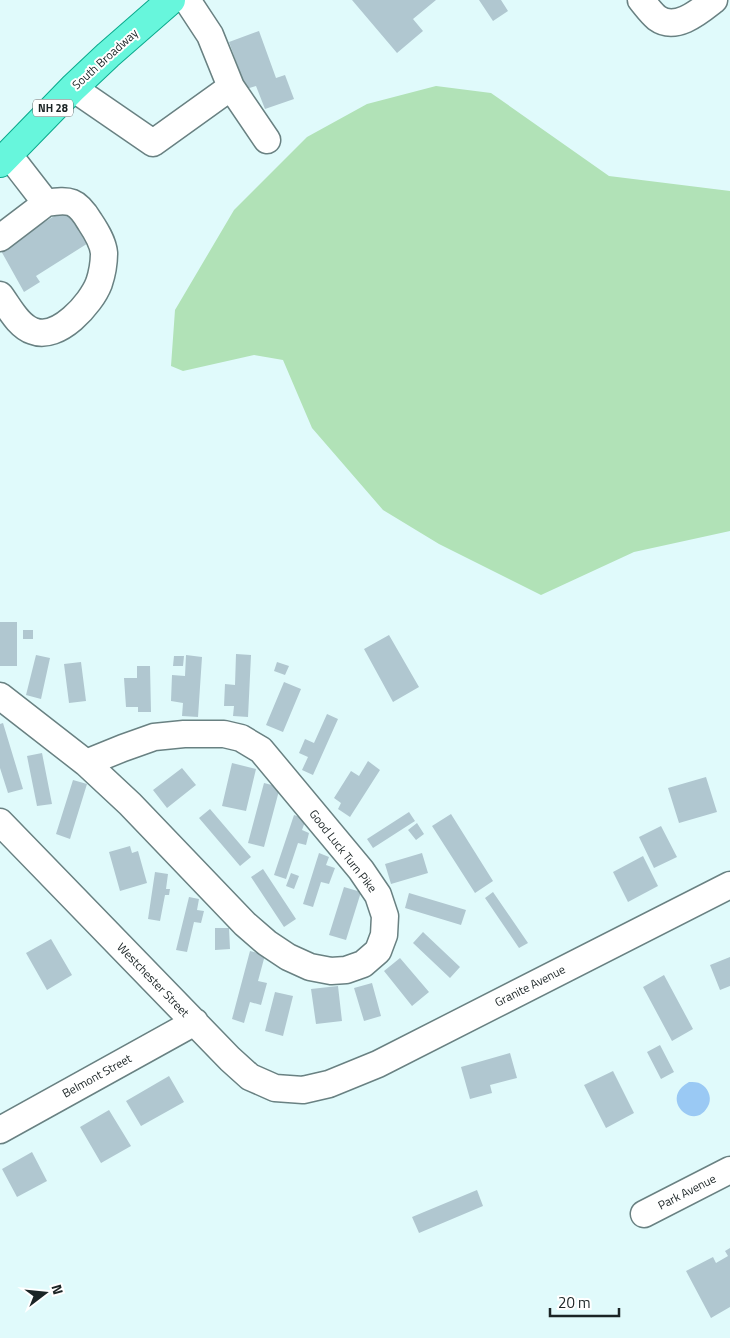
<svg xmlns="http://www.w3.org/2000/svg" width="730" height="1338" font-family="'Titillium Web',sans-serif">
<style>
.green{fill:#b1e2b7}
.water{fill:#9ac9f4}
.building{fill:#b0c7d0}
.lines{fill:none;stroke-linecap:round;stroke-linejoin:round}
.minor-casing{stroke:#698182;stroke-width:29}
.major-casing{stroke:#0aa98c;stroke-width:30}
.minor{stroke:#fff;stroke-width:26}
.major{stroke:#67f6dc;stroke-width:28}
.labels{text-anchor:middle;stroke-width:4;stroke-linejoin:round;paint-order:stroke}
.shield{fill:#fff;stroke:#5f6666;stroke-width:1}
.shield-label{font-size:11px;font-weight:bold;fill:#1b2425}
.street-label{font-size:12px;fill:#1b2425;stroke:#fff}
</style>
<rect width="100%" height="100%" fill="#e0fafb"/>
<path class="green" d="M436,86L491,93L609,176L730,191V531L634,552L541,595L439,544L383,510L312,428L283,360L254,355L183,371L171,366L175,310L234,210L307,137L367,104Z"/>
<path class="water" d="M689,1082C693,1082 698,1082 701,1084C707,1087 712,1096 709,1104C696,1135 657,1099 689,1082Z"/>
<path class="building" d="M352,0H436L413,19L423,31L397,53Z
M479,0H501L508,11L493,21Z
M259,31L276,78L285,75L294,99L265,109L256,86L246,89L229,42Z
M71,206L93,240L36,276L40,282L24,292L0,249Z
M0,622H17V666H0Z
M23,630H33V639H23Z
M389,635L419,687L393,702L364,649Z
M236,654L251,655L248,717L233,716L234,706H224L225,684L235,685Z
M36,655L50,658L41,699L26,695Z
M186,655L202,657L198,717L182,716L183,703L171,701L172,675L185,676Z
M174,656H184L183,666H173Z
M81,662L86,701L69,703L64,664Z
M277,662L289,666L285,675L274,671Z
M137,666H150L151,712H138V707H126L124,678H137Z
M284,682L301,689L283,732L266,725Z
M327,714L338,719L313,775L302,770L308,757L299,753L305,739L314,743Z
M3,723L23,789L8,793L0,768V724Z
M42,753L52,804L37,806L27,756Z
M368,761L380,770L350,817L338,809L341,803L334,798L351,771L359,776Z
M232,763L256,769L246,811L222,806Z
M182,768L196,785L167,808L153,790Z
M706,777L717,812L679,823L668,788Z
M73,780L87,784L70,839L56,834Z
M264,783L280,787L264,847L248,843Z
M210,809L251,857L240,866L199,818Z
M409,812L415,821L373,848L367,839Z
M451,814L493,881L475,893L432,826Z
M294,815L306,819L302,830L309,833L306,845L298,843L286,879L274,875Z
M417,823L424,834L416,840L408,830Z
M661,826L677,857L654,868L639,837Z
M130,846L132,853L138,851L147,883L120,891L109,852Z
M319,853L329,857L326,865L335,868L329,884L321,882L313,907L303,904Z
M422,853L428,873L391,884L385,864Z
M643,856L658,886L628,902L613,872Z
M263,869L296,919L284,927L251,877Z
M155,872L168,874L166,889H170L169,895H165L160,921L148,919Z
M291,873L299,876L294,889L286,886Z
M344,887L361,892L346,940L329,935Z
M493,892L528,943L519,948L485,898Z
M409,893L466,910L461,925L405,908Z
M189,897L199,899L197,910L204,911L201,923L194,922L187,952L176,950Z
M215,928H229L230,949L215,950Z
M423,932L460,967L450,978L413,943Z
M51,939L72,975L47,990L26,953Z
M250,951L265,955L258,981L267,983L261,1005L250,1002L244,1023L232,1019Z
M730,957V986L720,990L710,965Z
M400,958L429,992L412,1006L384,971Z
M664,975L693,1029L672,1041L643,987Z
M372,983L381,1016L364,1021L354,988Z
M338,986L342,1021L316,1024L311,989Z
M275,992L293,996L283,1036L265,1031Z
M660,1045L674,1072L661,1079L647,1052Z
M510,1053L517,1078L490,1085L492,1093L470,1099L461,1067Z
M613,1071L634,1113L606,1128L584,1085Z
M169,1076L184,1102L141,1126L126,1101Z
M109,1110L131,1146L101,1163L80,1127Z
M32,1152L47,1181L17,1197L2,1169Z
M477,1190L483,1206L419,1233L412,1217Z
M730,1248V1307L711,1318L686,1271L713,1257L716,1263L728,1256L725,1251Z"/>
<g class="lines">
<defs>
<path id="minor" d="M641,0C646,6 651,13 657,18C676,32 700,11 714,0
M231,87L267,140
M73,88L153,143L231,87L210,35L187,0
M0,238L46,203
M0,295C9,307 18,326 33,331C58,341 91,304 99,283C102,274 104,263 104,253C103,242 96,231 90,222C77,200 70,199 46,203L8,154
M0,696L86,763L130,804L245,924L267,943L288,957L310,967L331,971L346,970L363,964L378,951L384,935L385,916L378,895L361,870L261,750L241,738L224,734H184L154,737L123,748L86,763
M0,822L230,1059L250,1077L275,1088L303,1090L329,1084L378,1064L730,885
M0,1130L195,1022
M644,1214L730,1170"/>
<path id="major" d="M0,163L73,88L108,55L171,0"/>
</defs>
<use href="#minor" class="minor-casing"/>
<use href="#major" class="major-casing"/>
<use href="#minor" class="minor"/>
<use href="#major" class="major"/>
</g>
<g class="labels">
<rect class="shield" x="33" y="99.5" width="40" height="17" rx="4"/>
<g class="shield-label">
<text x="53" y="112">NH 28</text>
</g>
<g class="street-label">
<text transform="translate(105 59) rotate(-42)" y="4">South Broadway</text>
<text transform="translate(343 851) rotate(52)" y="4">Good Luck Turn Pike</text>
<text transform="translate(153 980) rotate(46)" y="4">Westchester Street</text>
<text transform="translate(530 986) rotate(-27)" y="4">Granite Avenue</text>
<text transform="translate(97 1076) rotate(-29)" y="4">Belmont Street</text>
<text transform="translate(687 1192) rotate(-27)" y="4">Park Avenue</text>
</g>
</g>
<g transform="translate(45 1293) rotate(74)" stroke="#ffffff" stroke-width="4" paint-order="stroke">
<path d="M0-4L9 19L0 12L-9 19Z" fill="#1b2425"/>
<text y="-8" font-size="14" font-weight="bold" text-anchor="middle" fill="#1b2425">N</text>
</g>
<path d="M550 1308v8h69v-8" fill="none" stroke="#1b2425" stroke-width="2.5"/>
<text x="558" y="1308" font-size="15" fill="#1b2425" stroke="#ffffff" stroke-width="4" paint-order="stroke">20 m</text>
</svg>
